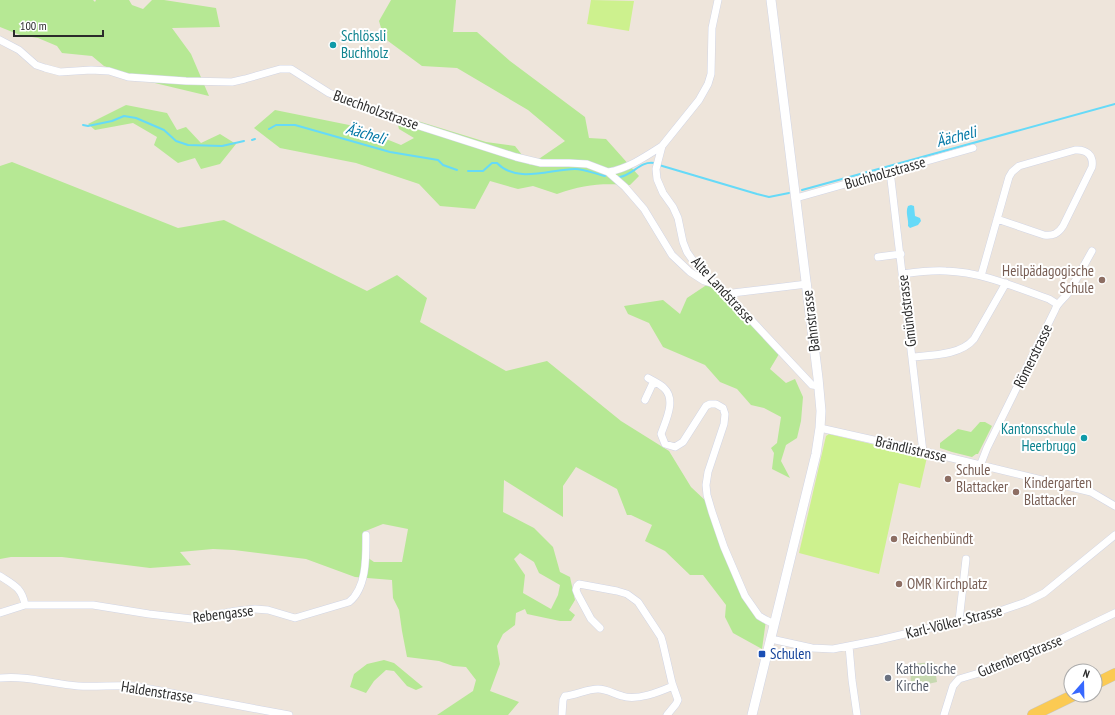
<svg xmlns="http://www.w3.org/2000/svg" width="1115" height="715" font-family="'PT Sans Narrow',sans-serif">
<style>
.green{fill:#b6e894;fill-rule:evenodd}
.cemetery{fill:#c7d9b1}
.pitch{fill:#cdf18e}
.water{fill:#66daf8}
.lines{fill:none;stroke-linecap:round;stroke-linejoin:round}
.stream{stroke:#66daf8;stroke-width:2}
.minor-casing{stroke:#d1d5e5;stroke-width:8}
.secondary-casing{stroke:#d1d5e5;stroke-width:10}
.primary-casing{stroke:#c8c8c8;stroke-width:12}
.minor{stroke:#fff;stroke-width:7}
.secondary{stroke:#fff;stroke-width:9}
.primary{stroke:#fbca53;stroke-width:11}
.culture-dot{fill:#0f9aa8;stroke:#fff;stroke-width:1.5}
.education-dot{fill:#8d6e63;stroke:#fff;stroke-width:1.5}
.transit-dot{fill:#1a4fb4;stroke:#fff;stroke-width:1.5}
.worship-dot{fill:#6b7280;stroke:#fff;stroke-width:1.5}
.labels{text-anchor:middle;stroke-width:4;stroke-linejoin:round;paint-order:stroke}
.culture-label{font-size:15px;fill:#0d838f;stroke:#fff;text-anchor:start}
.street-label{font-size:15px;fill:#2b2b2b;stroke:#fff}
.education-label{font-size:15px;fill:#785e54;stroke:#fff;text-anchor:start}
.transit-label{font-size:15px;fill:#164399;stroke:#fff;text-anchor:start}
.worship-label{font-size:15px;fill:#5b616d;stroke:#fff;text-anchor:start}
.water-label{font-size:16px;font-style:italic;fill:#0378a6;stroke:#fff}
</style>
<rect width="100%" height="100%" fill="#eee5db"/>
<path class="green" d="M0,0H93L95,2L96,0H129L132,5L143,9L152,0H164L216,8L220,27L172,28L191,54L209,96L138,79L104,66L92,56L62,53L57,46L38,38L20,35L0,27Z
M391,0H456L453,32H477L510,61L585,117L589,138L606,139L639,176L630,185C602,183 584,184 557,194L533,186L518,189L490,181L475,209L440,206L419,184L356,163L280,148L254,128L275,110L354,126L401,145L414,138L399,129L395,114L486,142L515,146L530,165L565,141L528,110L457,68L422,66L384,38L379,21Z
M126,105L167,113L177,130L186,127L201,143L220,134L236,144L220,164L201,169L195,158L178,163L154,145L157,137L133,123L95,130L88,124Z
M12,162L178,228L224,220L367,291L397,275L427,298L420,322L506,371L547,361L621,421L669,451L691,487L709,504L743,592L766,620L762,649L733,633L725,617L726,605L703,575H690L665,551L645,541L652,525L631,515H627L617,489L576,467L563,486V517L504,480L503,512L534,528L553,547L560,572L570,577L575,600L569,610L575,615L571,621H560L527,614L525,609L516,613L515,625L503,634L497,646L500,664L490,691L519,702L508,715H437L473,691L476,680L466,667L453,666L439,661L407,657L402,631L399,610L393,598L392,580L355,577L306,559L234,550L213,549L180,552L191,565L150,568L62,557H11L0,559V166ZM383,524L408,529L402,562H374L364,555L363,532ZM520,553L534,562L539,573L560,585L558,595L551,609L523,593L525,575L514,559Z
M708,284L736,309L779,354L770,369L786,383L795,379L803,397L801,421L797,438L786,445L781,461L790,478L772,469L774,453L771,448L777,443L781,417L764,408L751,405L737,389L720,382L705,365L663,347L649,323L628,314L624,306L663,300L680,314L687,298Z
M980,422H985L992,426L978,454H976L972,457L952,452L940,448V443L958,429L971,432Z
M384,660L394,663L423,687L416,690L407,686L394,671L386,670L374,681L366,693L350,687L354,674L367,664Z"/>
<path class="cemetery" d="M934,662L937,682L923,685H911L910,664Z"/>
<path class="pitch" d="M591,0L634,1L629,31L587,24Z
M829,434L927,457L920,488L899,483L879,574L799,553L826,436Z"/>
<path class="water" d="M911,205L914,206L915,216L920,218L921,221L918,225L910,228L908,226C909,219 905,213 908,206Z"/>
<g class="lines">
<path class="stream" d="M83,125L88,126L112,121L124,116L136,118L164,130L176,141L188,145L222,146L244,141
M269,129L276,125H295L390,152L438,160L443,165L457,170
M252,140L255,139
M659,165L757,194L769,197L789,193
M468,171H483L492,163H497C517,184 550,169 575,169C585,169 595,174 605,176
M620,177C634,174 640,161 654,163
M802,190L1115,104"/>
<defs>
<path id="minor" d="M718,0L712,28L711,74L708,84L699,100L662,146L656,169L657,179L663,193L673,207L678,218L683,242L687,252L694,262L714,284L739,307L812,385L819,386
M0,40L19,50L36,65L45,68L60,72L91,70L109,71L128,77L186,81L232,82L245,79L280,69H291L329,93L388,116L516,157L541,163H569L587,164L608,172L625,187L644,209L672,255L690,272L704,281L714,284
M890,171L923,452
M608,172C627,169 645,157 662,146
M796,198L973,148
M878,257L901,254
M903,274C917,272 931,270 946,271C982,272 1015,287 1049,299L1057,304
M981,276L1009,177L1012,172L1019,166L1075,150C1086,149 1094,155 1092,167L1063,226C1058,234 1053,236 1044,235L997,219
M724,294L807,284
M913,357C933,355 961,355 974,339L1006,283
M648,378C653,381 660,384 664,388C677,400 665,422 661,434L665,444L675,447L683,442L706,406L710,404H716L723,408L725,414L724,424L708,472L706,485L707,495L712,512L724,547L745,596L759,616L766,620L774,624
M645,400L652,385L656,383
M820,428L927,452L1091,492L1115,506
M980,466L987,448L1055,310C1057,303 1064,299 1068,293C1077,279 1084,265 1092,251
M0,576C14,585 22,588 25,605
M0,613L25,605H93L149,614L192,619L236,611L255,609L268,610L295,618L349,602C367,588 366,556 366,535
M959,621L966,559
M600,628L591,619L578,595L576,590L577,586L579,584L617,591L627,594L638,602L661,637L663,644L672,683L678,700L676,704L667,715
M771,639L812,648L833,649L879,640L994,613L1026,602L1044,593L1115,535
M849,646L852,680L857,715
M0,678C26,675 52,684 78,686C96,687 115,685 134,686L289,715
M562,715L563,700L565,696C576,695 587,689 598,689C607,689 614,694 622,696C637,701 659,692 673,686
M944,715L953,686L959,679L1009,664L1115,613"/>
<path id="secondary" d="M752,715L816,454L820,428L821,411L818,378L771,0"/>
<path id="primary" d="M1095,684L1115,674
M1033,715L1074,695"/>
</defs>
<use href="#minor" class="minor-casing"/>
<use href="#secondary" class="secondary-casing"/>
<use href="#primary" class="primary-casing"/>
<use href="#minor" class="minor"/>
<use href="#secondary" class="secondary"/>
<use href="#primary" class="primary"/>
</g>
<g class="culture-dot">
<circle cx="333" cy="45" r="4"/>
<circle cx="1084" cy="438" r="4"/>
</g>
<g class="education-dot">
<circle cx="1102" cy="280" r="4"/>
<circle cx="948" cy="479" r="4"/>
<circle cx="1016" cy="492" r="4"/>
<circle cx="894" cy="539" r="4"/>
<circle cx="899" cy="584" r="4"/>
</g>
<rect class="transit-dot" x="758" y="650" width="8" height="8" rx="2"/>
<circle class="worship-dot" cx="888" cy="678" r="4"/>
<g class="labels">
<g class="culture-label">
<text x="341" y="41">Schlössli<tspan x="341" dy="17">Buchholz</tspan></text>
<text x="1076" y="434" text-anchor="end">Kantonsschule<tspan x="1076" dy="17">Heerbrugg</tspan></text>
</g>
<g class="street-label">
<text transform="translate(376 110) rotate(20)" y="5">Buechholzstrasse</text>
<text transform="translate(885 173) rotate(-16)" y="5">Buchholzstrasse</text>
<text transform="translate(723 290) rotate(47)" y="5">Alte Landstrasse</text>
<text transform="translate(907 311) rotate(-97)" y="5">Gmündstrasse</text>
<text transform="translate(811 321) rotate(-97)" y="5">Bahnstrasse</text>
<text transform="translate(1033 356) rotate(-64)" y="5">Römerstrasse</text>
<text transform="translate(911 449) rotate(13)" y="5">Brändlistrasse</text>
<text transform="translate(223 614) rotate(-7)" y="5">Rebengasse</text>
<text transform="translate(954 622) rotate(-14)" y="5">Karl-Völker-Strasse</text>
<text transform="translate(1020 656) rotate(-22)" y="5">Gutenbergstrasse</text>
<text transform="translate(157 692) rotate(9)" y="5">Haldenstrasse</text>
</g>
<g class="education-label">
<text x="1094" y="276" text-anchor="end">Heilpädagogische<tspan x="1094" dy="17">Schule</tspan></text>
<text x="956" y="475">Schule<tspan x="956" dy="17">Blattacker</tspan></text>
<text x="1024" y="488">Kindergarten<tspan x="1024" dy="17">Blattacker</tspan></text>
<text x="902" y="544">Reichenbündt</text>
<text x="907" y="589">OMR Kirchplatz</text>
</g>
<g class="transit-label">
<text x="770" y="659">Schulen</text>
</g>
<g class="worship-label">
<text x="896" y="674">Katholische<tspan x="896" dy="17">Kirche</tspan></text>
</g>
<g class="water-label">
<text transform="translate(366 133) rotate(16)" y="6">Äächeli</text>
<text transform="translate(956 136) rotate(-15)" y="6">Äächeli</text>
</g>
</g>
<g transform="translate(1083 683) rotate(20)"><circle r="19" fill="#ffffff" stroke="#aaaaaa"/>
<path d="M0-3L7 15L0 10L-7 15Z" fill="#3768ff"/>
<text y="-6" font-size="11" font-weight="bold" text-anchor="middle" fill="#2b2b2b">N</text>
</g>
<path d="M14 30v6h89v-6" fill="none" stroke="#2b2b2b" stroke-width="2"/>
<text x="20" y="30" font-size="12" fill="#2b2b2b" stroke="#ffffff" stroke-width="3" paint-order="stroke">100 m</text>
</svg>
